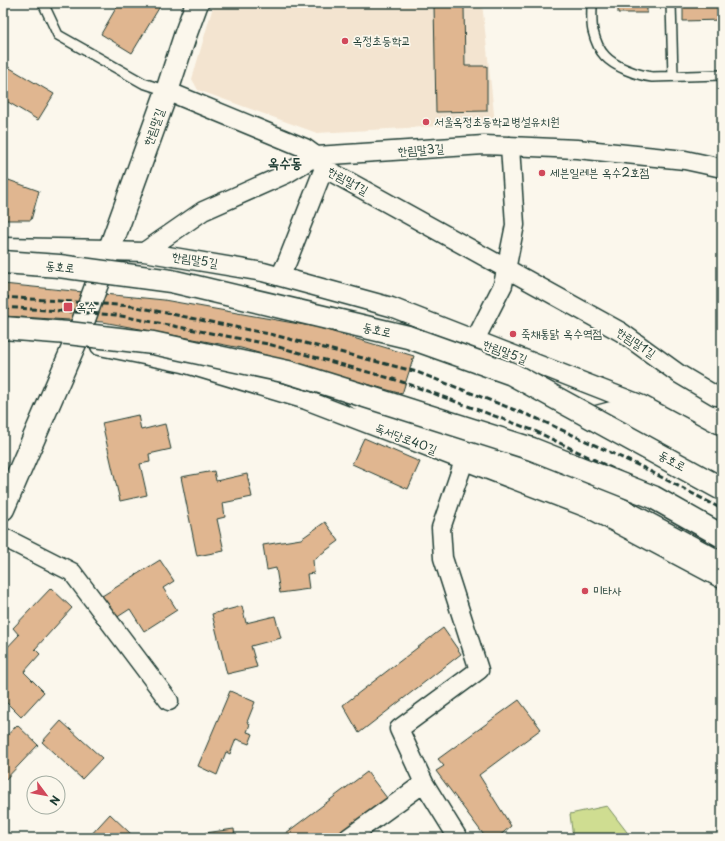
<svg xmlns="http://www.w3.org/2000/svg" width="725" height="841" font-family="'Playpen Sans','Poor Story',sans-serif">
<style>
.built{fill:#f3e4d0}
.green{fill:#cfdd91;stroke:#778d62}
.building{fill:#e0b690;stroke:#1f3d34}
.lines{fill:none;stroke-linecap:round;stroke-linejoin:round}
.lane-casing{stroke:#1f3d34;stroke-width:12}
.street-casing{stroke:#1f3d34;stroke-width:21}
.secondary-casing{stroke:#1f3d34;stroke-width:25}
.lane{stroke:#fbf7ec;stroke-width:9}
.street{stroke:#fbf7ec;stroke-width:18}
.secondary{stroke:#fbf7ec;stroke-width:22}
.rail{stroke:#1f3d34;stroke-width:3;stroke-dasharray:6 3;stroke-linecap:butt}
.primary-bridge-casing{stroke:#1f3d34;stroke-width:25;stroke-linecap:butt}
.primary-bridge{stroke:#fbf7ec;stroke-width:22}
.poi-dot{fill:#d1495b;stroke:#fbf7ec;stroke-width:1.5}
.labels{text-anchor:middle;stroke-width:3.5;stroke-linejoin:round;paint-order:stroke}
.poi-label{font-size:12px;fill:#1f3d34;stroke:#fbf7ec;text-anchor:start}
.street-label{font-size:12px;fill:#1f3d34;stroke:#fbf7ec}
.quarter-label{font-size:14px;font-weight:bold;fill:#1f3d34;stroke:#fbf7ec}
</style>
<rect width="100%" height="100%" fill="#fbf7ec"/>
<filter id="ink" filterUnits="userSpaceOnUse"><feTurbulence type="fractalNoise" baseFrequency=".025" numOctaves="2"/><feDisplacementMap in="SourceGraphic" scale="8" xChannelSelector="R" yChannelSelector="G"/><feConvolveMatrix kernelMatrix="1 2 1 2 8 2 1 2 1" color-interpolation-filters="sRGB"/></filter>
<g filter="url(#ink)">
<path class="built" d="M214,3H482L495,123L317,133L198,90L192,79Z"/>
<path class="green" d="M607,806L630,836L653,838H573L570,814Z"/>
<path class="building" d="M119,3H162L132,53L101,34Z
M443,3H474V7H464L465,66H487V111L436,112L434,5H443Z
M618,3H647V13H618Z
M683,3H722V20L683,21Z
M3,64L54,94L38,120L3,99Z
M3,178L39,191L31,220H3Z
M3,284L164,300L316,327L414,356L402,394L241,348L103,322L3,316Z
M138,415L141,430L165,424L171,449L149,454L150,462L140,464L147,495L120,501L102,423Z
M364,438L420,462L408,489L352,464Z
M214,471L216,481L247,474L252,497L223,503L225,517L217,519L224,551L197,556L181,477Z
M325,522L339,541L313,560L314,573L307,574L309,589L280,593L276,568L267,570L263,545L301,539Z
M160,560L174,581L163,588L177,610L144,631L130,609L116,618L102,596Z
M51,588L72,608L35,649L40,654L24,672L44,692L21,717L4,700L3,701V663L4,662L3,661V652L19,635L13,628Z
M242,606L246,623L275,616L281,638L251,646L257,667L227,674L212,614Z
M443,628L461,654L359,733L343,705Z
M230,691L255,702L247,722L250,724L247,732L253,734L249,744L236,739L230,754L226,752L217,775L198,766Z
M519,700L541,729L479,775L511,826L497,838H486L436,771L444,766L438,759Z
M61,721L102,758L82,779L42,742Z
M17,725L38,745L3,782V740Z
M367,772L387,798L334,838H283L282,836Z
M110,814L131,834L127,838H88Z
M234,829L235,838H205V833Z"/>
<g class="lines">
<defs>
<path id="lane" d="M43,3L58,35L143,83L167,91
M592,3C592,12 591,22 593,31C595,39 599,50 605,56C615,67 637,75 652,77L722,75
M671,3L673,76"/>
<path id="street" d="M167,91L305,148L316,156L324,168L621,332L679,374L716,396L722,395
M109,251L144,252L263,272L391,307L642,405L722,448
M144,252L203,211L286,174L316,156L484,145L577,149L685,160L722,168
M280,276L287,262L324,168
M475,340L503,285L515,225L510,146
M100,346L183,363L306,400L590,509L722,579
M3,537L72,572L169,701
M424,783L458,838
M348,838L424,783L399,729L479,670L443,558L441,528L464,461"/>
<path id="secondary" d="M3,249L109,251
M354,395L389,419L596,496L722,564
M593,418L612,413L631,418L722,468
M3,509L76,341L109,251L167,91L186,33L197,3"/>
</defs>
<use href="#lane" class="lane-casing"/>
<use href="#street" class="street-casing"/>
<use href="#secondary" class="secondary-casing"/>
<use href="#lane" class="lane"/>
<use href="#street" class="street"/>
<use href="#secondary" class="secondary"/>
<path class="rail" d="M3,297L132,306L274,335L417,372L538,419L640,466L722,509
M3,307L116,315L268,344L393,379L411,385L535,431L634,479L722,524"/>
<defs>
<path id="primary-bridge" d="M3,262L59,266L171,281L408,337L512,374L722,489
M3,328L68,333L153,343L288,372L346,390L532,449L653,497L722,536"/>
</defs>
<use href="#primary-bridge" class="primary-bridge-casing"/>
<use href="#primary-bridge" class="primary-bridge"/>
</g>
</g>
<g class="poi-dot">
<circle cx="345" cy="41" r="4"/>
<circle cx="426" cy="122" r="4"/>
<circle cx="542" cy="173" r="4"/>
<rect x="63" y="302" width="10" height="10" rx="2"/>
<circle cx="513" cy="334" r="4"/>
<circle cx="585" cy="591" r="4"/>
</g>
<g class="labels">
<g class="poi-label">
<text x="353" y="45">옥정초등학교</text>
<text x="434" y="126">서울옥정초등학교병설유치원</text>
<text x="550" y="177">세븐일레븐 옥수2호점</text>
<text x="77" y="311">옥수</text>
<text x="521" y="338">죽채통닭 옥수역점</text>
<text x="593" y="595">미타사</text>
</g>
<g class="street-label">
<text transform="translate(154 127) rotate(-70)" y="4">한림말길</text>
<text transform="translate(421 150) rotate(-4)" y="4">한림말3길</text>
<text transform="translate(348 181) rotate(29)" y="4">한림말1길</text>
<text transform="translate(195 260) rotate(9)" y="4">한림말5길</text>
<text transform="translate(60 267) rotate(6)" y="4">동호로</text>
<text transform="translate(377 330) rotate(13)" y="4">동호로</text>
<text transform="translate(636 343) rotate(34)" y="4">한림말1길</text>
<text transform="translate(505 352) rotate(21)" y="4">한림말5길</text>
<text transform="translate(406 439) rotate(21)" y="4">독서당로40길</text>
<text transform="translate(672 461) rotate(29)" y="4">동호로</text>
</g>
<g class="quarter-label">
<text x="285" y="168">옥수동</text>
</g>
</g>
<rect width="725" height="841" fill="none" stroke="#fbf7ec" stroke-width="16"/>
<rect x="8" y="8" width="709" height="825" fill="none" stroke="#1f3d34" stroke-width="1.5" filter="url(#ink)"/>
<g transform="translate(46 795) rotate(122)"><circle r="19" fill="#fbf7ec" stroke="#a3ada2"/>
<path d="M0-3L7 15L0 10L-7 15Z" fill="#d1495b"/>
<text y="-6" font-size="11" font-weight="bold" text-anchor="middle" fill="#1f3d34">N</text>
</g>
</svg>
